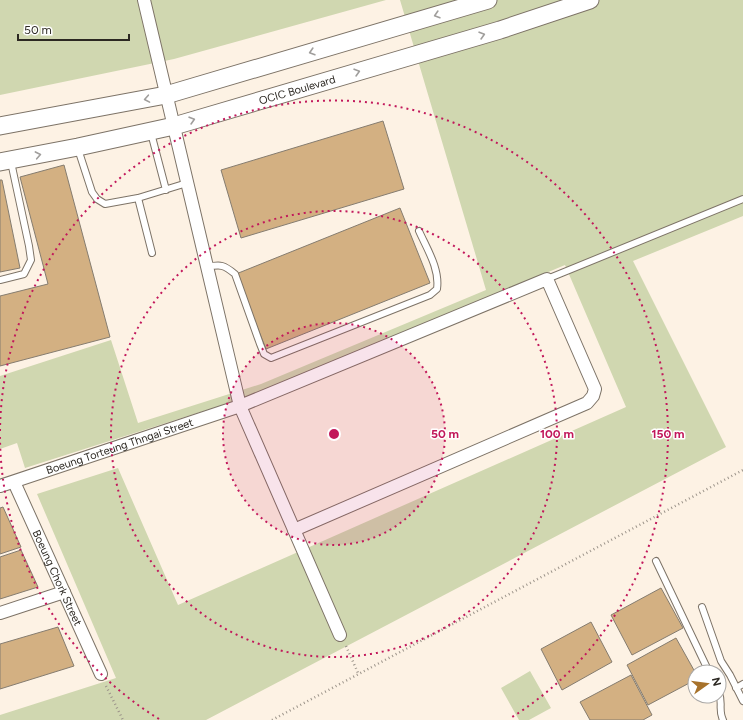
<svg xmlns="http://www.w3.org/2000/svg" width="743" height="720" font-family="Figtree,sans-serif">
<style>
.green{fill:#d0d7b0}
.building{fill:#d3b082;stroke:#857c6f}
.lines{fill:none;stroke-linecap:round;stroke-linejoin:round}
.lane-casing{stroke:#7d7367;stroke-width:8}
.street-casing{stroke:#7d7367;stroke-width:14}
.secondary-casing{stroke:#7d7367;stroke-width:19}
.path{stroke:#9c948a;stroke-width:2.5;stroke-dasharray:1 3;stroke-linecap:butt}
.lane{stroke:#fff;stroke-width:6}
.street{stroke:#fff;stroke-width:12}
.secondary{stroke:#fff;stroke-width:17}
.oneway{stroke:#a09e9c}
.ring{fill:none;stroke:#c2185b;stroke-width:2;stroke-dasharray:2 4}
.labels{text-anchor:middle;stroke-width:3;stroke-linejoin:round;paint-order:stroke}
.street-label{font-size:11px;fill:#2c2822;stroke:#fff}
.centre{fill:#c2185b;stroke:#fff;stroke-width:2}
.ring-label{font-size:12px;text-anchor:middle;font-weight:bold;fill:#c2185b;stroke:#fff;stroke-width:3;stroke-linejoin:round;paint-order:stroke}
</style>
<rect width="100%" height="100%" fill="#fdf2e4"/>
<path class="green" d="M0,0H386L174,59L0,95Z
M400,0H743V216L633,261L726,447L206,720H0V715L116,678L37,494L118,468L178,605L626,407L565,265L263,392L25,468L17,443L0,449V376L111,340L138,423L261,384L486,290Z
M530,671L551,708L529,720H519L501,688Z"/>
<path class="building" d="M383,121L404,189L241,238L221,170Z
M64,165L110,337L0,366V296L48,284L20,177Z
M0,180H2L20,268L0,272Z
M400,208L430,283L266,349L236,274Z
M3,507L21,547L0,554V508Z
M21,550L38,587L0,599V557Z
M661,588L683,628L632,655L611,615Z
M591,622L612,662L562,690L541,649Z
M58,627L74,666L0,689V644Z
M676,638L695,672V680L648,705L627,665Z
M631,675L652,715L643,720H590L580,702Z"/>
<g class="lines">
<defs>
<path id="lane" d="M151,133L166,190
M78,149L92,192L97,199L105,204L138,198
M152,253L138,198L187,183
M207,267C221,264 224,265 235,274L260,344L264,354L271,358L430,295L437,289C440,269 427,249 419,231
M547,279L743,199
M0,280L24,274L31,260L29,246L11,162
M656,561L709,672
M702,607L721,661L730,675L743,701
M736,688L743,684
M719,693C723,703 718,710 723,720"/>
<g id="street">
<path d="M144,0L240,406L340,635"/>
<path id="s1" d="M14,482L101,674"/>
<path id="s2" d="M0,486L240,406L547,279L595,389L593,396L587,403L294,530"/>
<path d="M0,613L64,592"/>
</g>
<g id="secondary">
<path d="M0,126L166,95L488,0"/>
<path id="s3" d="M0,162L78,147L174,126L500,30L590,0"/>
</g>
</defs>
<use href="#lane" class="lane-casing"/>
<use href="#street" class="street-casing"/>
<use href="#secondary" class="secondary-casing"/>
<path class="path" d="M346,646L358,673
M106,686L123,720
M272,720L743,470"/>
<use href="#lane" class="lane"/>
<use href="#street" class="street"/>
<use href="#secondary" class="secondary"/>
</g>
<defs><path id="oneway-chevron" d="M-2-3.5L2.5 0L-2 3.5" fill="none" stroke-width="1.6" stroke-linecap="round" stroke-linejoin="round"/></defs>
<g class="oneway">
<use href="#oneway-chevron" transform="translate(437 15) rotate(163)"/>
<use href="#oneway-chevron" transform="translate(482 35) rotate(-16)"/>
<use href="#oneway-chevron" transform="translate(312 52) rotate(163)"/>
<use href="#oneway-chevron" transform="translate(357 72) rotate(-16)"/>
<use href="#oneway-chevron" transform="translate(147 99) rotate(170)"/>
<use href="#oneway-chevron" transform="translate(192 120) rotate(-16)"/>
<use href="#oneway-chevron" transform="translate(38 155) rotate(-11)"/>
</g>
<circle cx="334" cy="434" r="111" fill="#c2185b" fill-opacity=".12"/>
<g class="ring">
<circle cx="334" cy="434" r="111"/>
<circle cx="334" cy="434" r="223"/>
<path d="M159 719A334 334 0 0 1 0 437M0 431A334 334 0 1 1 509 719"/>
</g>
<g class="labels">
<g class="street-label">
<text dy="4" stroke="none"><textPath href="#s3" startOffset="306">OCIC Boulevard</textPath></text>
<text dy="4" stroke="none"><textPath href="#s2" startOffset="126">Boeung Torteung Thngai Street</textPath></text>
<text dy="4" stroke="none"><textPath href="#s1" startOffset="105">Boeung Chork Street</textPath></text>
</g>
</g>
<circle cx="334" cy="434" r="6" class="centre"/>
<g class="ring-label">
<text x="445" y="438">50 m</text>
<text x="557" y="438">100 m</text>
<text x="668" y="438">150 m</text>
</g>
<g transform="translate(707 684) rotate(76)"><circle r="19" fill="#ffffff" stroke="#aba9a7"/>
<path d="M0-3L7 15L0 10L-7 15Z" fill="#a7722b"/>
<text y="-6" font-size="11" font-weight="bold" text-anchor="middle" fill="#2c2822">N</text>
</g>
<path d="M18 34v6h111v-6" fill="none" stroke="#2c2822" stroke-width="2"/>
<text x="24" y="34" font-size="12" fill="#2c2822" stroke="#ffffff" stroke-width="3" paint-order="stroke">50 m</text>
</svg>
